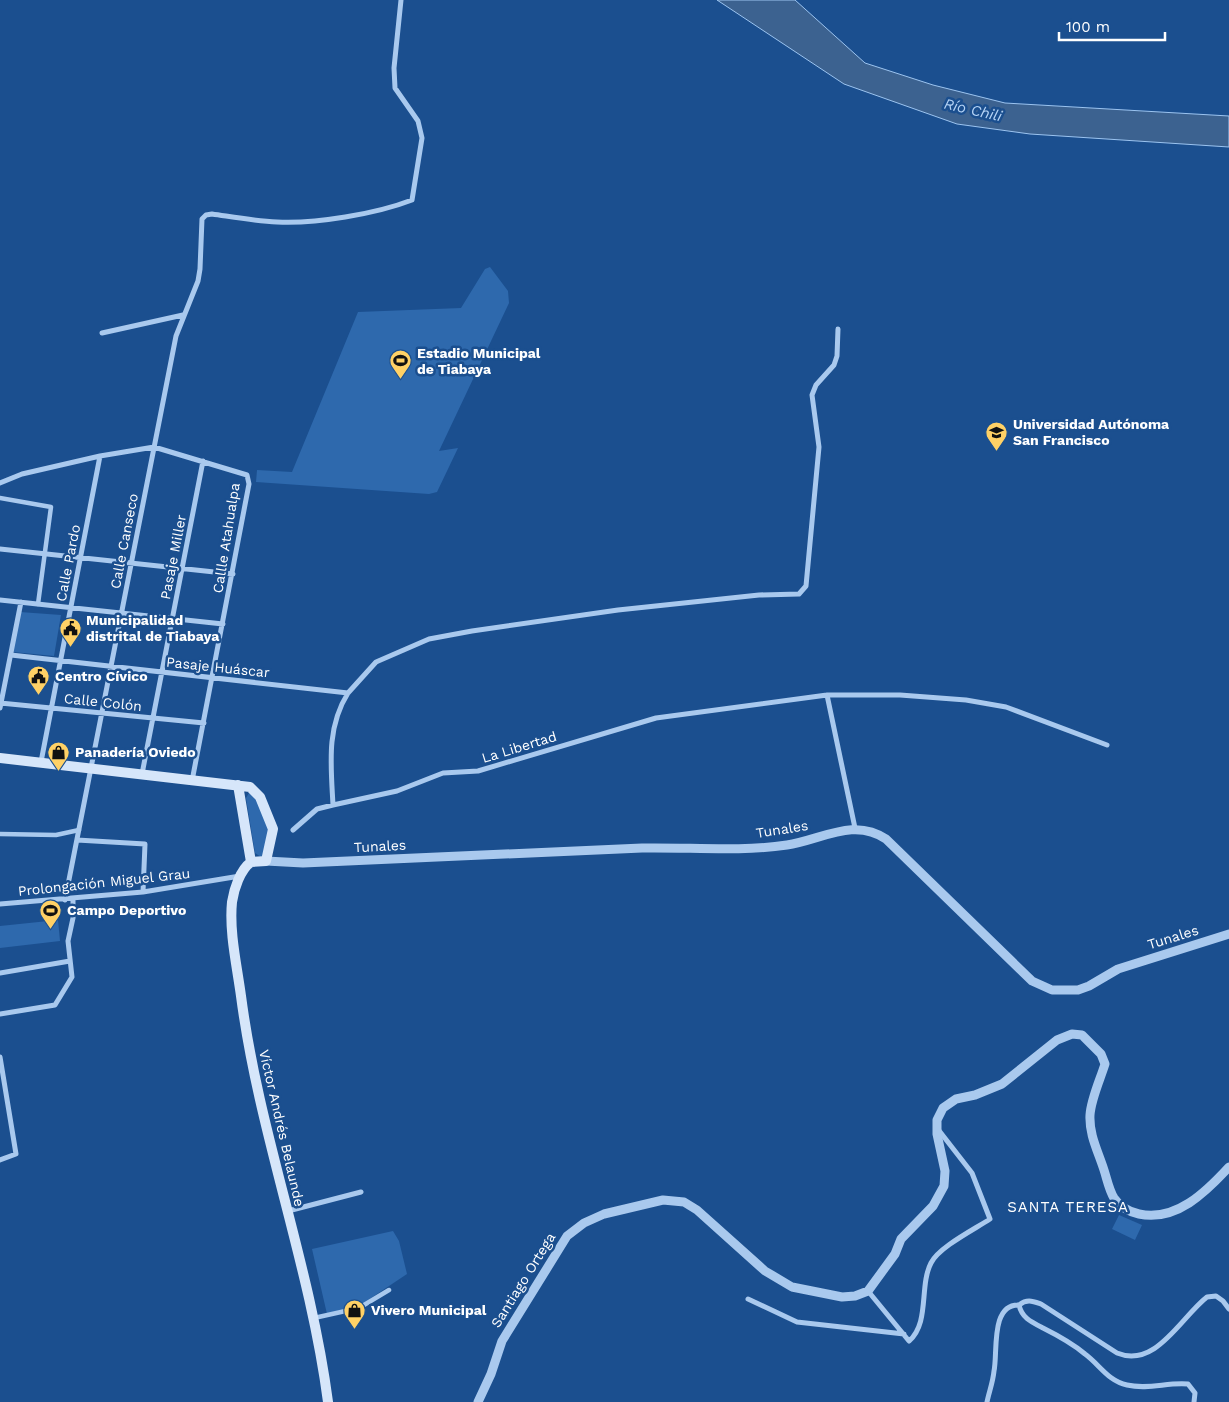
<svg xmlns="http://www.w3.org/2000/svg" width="1229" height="1402" font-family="'Work Sans',sans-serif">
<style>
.green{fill:#2e69ad}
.water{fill:#3c6290;stroke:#9cc4f0}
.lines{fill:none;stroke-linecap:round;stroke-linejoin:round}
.pedestrian{stroke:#a9c9ee;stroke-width:4.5}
.minor{stroke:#a9c9ee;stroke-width:5}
.tertiary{stroke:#a9c9ee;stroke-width:9}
.secondary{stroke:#d6e6fa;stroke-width:10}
.labels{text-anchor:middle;stroke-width:5;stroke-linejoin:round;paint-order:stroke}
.poi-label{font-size:14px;font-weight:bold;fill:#fff;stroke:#1b4f8f;text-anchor:start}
.street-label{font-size:14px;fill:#fff;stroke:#1b4f8f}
.water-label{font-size:15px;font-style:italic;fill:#b5d3f5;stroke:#1b4f8f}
.neighbourhood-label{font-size:15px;letter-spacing:1px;fill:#fff;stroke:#1b4f8f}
</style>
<rect width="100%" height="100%" fill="#1b4f8f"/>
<path class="green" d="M490,267L508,291L509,303L439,451L458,448L437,492L429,494L256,482L257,470L292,472L358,312L461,308L485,269Z
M20,612L61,615L54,656L13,652Z
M249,793H253L269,825L267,852L261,857L255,853L246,798Z
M58,920L60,941L0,948V926Z
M1119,1215L1142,1225L1135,1240L1112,1229Z
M393,1231L399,1241L407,1274L359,1306L327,1314L312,1249Z"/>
<path class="water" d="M717,0H795L865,63L933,85L1005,103L1229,116V147L1030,134L957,124L844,84Z"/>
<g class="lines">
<path class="pedestrian" d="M0,498L51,507L38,604
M0,834L56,835L79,830
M314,1318L359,1308L389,1290"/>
<path class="minor" d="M102,333L183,315
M0,483L22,474L100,456L154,447L247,475L249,484L192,781
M0,549L233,574
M0,600L223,624
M11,655L348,693L376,662L429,639L472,631L618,610L759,595L799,594L806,586L819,447L812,395L816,385L834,365L837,356L838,329
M348,693C326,728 331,766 333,805L397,791L443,773L478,771L656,718L827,695H900L966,700L1006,707L1107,745
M827,695L855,828
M0,703L204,723
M0,708L21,602
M41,762L100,456
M142,774L203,461
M293,830L317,809L333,805
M77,840L145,844L143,892
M65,900L176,336L198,281L200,269L202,219L206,215L212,214C233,217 255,221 277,222C315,224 376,214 412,200L422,138L418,121L395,88L394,68L401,0
M0,904L143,892L240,876
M0,973L70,961
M0,1014L55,1005L72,977L68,941L73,918V899
M0,1057L16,1154L0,1160
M288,1211L361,1192
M868,1291L909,1341C930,1323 919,1286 931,1263C939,1247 975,1229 990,1219L972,1173L937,1128
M748,1299L797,1322L904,1334
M987,1402C989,1392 993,1382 994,1371C998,1353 990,1304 1019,1305
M1194,1402L1195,1393L1188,1384C1167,1382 1149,1390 1127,1385C1108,1381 1100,1365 1085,1354C1072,1343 1057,1335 1043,1328C1031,1322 1022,1318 1019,1305C1027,1299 1032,1301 1041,1304L1117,1353C1156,1369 1181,1317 1207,1297L1216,1296L1223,1301L1229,1309"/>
<path class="tertiary" d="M266,861L303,863L642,848C690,847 739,852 787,845C821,840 854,817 886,839L1032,981L1052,990H1078L1089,986L1118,969L1229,934
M478,1402L491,1374L502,1341L567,1236L584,1223L604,1214L663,1200L684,1202L697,1210L765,1271L792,1287L842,1297L855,1296L868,1291L895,1254L901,1239L933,1206L944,1186L945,1171L937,1134V1120L943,1108L956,1099L975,1095L1002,1084L1057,1040L1072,1034L1082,1035L1101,1054L1105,1064C1100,1080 1091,1099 1090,1115C1089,1135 1098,1151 1104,1170C1107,1179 1109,1190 1114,1198C1120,1207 1130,1212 1139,1214C1176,1222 1206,1192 1229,1167"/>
<path class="secondary" d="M0,758L250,787L260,797L273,829L266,861L251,862
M238,785L251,862
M251,862C240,870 234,889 232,902C229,932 237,966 241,996C259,1134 310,1264 328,1402"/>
</g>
<defs>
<symbol id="stadium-pin" viewBox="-11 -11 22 30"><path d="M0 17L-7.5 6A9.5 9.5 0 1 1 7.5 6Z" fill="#ffd166" stroke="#1b4f8f"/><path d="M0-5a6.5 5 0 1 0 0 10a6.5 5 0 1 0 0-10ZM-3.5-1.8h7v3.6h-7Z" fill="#111"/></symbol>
<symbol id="university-pin" viewBox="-11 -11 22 30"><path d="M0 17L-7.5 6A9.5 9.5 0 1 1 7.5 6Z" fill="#ffd166" stroke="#1b4f8f"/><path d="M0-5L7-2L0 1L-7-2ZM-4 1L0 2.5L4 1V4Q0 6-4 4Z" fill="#111"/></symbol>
<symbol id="civic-pin" viewBox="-11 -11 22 30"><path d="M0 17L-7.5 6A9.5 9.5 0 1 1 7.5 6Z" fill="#ffd166" stroke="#1b4f8f"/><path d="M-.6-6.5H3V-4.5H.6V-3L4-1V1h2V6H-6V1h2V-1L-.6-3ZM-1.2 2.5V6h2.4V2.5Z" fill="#111"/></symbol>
<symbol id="shop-pin" viewBox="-11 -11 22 30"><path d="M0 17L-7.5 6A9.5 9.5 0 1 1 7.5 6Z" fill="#ffd166" stroke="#1b4f8f"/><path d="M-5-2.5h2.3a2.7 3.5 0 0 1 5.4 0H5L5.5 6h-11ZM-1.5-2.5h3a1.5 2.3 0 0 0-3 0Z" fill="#111"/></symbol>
</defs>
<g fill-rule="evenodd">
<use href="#stadium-pin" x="388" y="348" width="25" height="34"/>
<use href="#university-pin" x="984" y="420" width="25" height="34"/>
<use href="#civic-pin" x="58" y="616" width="25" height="34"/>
<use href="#civic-pin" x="26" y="664" width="25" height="34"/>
<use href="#shop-pin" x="46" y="740" width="25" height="34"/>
<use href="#stadium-pin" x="38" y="898" width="25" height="34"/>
<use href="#shop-pin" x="342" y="1298" width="25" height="34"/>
</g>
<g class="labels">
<g class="poi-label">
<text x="417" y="358">Estadio Municipal<tspan x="417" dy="16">de Tiabaya</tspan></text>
<text x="1013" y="429">Universidad Autónoma<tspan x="1013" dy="16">San Francisco</tspan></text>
<text x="86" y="625">Municipalidad<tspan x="86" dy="16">distrital de Tiabaya</tspan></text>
<text x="55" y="681">Centro Cívico</text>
<text x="75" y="757">Panadería Oviedo</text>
<text x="67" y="915">Campo Deportivo</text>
<text x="371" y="1315">Vivero Municipal</text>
</g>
<g class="street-label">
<text transform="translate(226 538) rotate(-81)" y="5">Callle Atahualpa</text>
<text transform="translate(124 541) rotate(-79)" y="5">Calle Canseco</text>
<text transform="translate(173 557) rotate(-79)" y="5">Pasaje Miller</text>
<text transform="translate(68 563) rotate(-79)" y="5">Calle Pardo</text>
<text transform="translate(218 667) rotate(6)" y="5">Pasaje Huáscar</text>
<text transform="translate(103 702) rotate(6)" y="5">Calle Colón</text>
<text transform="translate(519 747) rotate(-17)" y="5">La Libertad</text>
<text transform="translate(782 829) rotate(-9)" y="5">Tunales</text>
<text transform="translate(380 846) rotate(-3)" y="5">Tunales</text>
<text transform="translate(104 882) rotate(-6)" y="5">Prolongación Miguel Grau</text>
<text transform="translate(1173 937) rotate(-17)" y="5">Tunales</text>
<text transform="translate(282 1128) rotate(77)" y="5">Víctor Andrés Belaunde</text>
<text transform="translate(523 1280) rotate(-58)" y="5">Santiago Ortega</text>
</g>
<g class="water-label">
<text transform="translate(973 110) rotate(13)" y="5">Río Chili</text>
</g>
<g class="neighbourhood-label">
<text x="1068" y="1212">SANTA TERESA</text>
</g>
</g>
<path d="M1059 32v8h106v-8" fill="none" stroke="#ffffff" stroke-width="2.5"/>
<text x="1066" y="32" font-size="15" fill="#ffffff" stroke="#1b4f8f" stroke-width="4" paint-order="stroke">100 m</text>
</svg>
